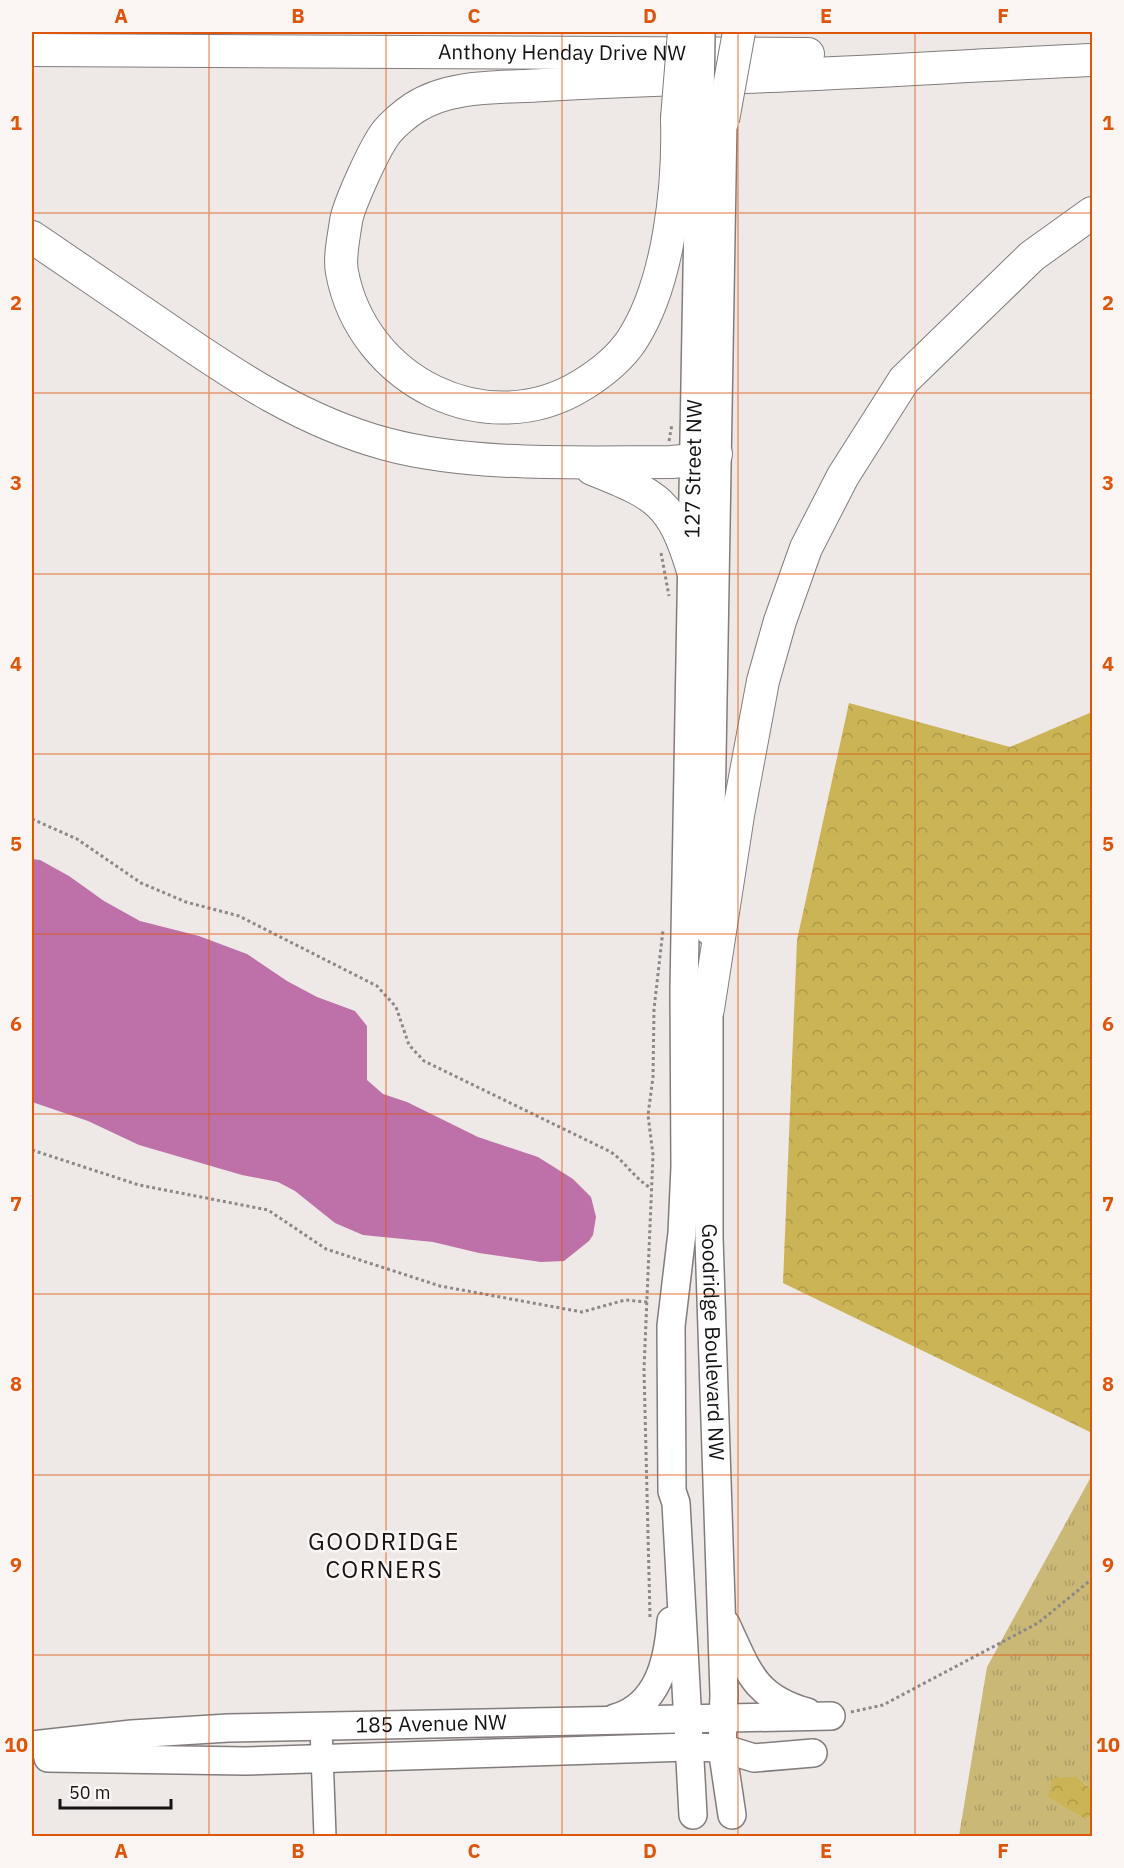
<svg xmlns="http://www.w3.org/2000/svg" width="1124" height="1868" font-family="'IBM Plex Sans',sans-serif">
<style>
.grass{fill:url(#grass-tufts)}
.forest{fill:url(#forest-crowns)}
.water{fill:#bd71a8}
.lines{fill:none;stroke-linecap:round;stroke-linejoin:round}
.minor-casing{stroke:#827d7c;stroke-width:24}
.major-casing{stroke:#827d7c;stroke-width:30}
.highway-casing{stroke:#827d7c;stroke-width:34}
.path{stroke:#8c8887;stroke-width:3;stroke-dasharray:3 3;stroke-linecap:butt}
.minor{stroke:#fff;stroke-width:21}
.major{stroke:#fff;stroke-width:27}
.highway{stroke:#fff;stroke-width:32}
.major-bridge-casing{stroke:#827d7c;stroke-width:30;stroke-linecap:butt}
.highway-bridge-casing{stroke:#827d7c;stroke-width:34;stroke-linecap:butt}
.major-bridge{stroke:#fff;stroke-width:27}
.highway-bridge{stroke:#fff;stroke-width:32}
.grid{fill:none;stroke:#dd560c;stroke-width:1.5;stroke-opacity:0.55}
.labels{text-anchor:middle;stroke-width:5;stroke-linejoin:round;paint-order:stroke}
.street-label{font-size:21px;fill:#151313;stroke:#fbf5f4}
.quarter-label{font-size:24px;letter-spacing:1.5px;fill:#151313;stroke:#fbf5f4}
.neatline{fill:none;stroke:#dd560c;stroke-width:2}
.grid-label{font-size:20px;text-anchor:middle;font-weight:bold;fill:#dd560c}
</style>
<defs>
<pattern id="grass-tufts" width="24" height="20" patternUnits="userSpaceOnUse" patternTransform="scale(1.5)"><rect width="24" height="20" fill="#c9b876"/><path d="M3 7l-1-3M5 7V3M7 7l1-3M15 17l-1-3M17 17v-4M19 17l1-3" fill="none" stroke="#ac9d65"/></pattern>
<pattern id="forest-crowns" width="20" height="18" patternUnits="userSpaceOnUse" patternTransform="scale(1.5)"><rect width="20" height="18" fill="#cbb455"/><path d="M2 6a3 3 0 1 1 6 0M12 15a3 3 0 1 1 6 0" fill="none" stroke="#ad9a49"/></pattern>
</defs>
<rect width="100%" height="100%" fill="#eee8e7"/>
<path class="grass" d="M1092,1475V1790L1077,1777L1086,1819L1092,1817V1836H959L987,1667Z"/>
<path class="forest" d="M849,703L1010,747L1092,712V1433L783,1283L797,940Z
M1077,1777L1092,1790V1817L1086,1819L1048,1797L1053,1778Z"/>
<path class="water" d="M32,859L40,860L69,876L104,901L140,921L199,936L247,954L287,981L317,997L355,1011L367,1026V1080L383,1094L407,1102L478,1137L538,1157L573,1179L591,1197L596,1217L593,1235L589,1241L564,1261L541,1262L479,1253L433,1242L363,1235L335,1223L295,1191L278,1182L242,1175L139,1145L88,1121L32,1102Z"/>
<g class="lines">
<defs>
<path id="minor" d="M321,1727L325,1836"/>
<g id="major">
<path d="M709,931L723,120"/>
<path id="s1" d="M709,988V1238L724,1694L722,1748L732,1815"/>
<path d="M726,1624C748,1671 754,1697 807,1712"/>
<path d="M615,1718C658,1706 668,1661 671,1621"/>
<path id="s2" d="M32,1745L132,1734L228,1728L831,1716"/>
<path d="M48,1758L245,1761L688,1747L722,1748L754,1758L813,1753"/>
<path id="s3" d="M693,1815L676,1503L672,1491L671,1326L682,1233L685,1167L684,990L700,109"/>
</g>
<g id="highway">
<path id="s4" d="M32,50L808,54"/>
<path d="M677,118C679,186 669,283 632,340C620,358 600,374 582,385C487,444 362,381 342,272C339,258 344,236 346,221C349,204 375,147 386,133C392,125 405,114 414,108C450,84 501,88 544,85C610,81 677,79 744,77C860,73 976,65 1092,60"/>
<path d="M32,237C77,268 122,298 167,329C235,376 304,422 386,444C471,467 583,462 671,462L695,460L716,454"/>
<path d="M592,469C657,495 672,501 693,571"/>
<path d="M708,1009L738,815L763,681L780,621L806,548L843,476L904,380L1032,256L1092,213"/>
</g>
</defs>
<use href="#minor" class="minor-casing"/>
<use href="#major" class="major-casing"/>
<use href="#highway" class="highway-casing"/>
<path class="path" d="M669,441L672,424
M661,553L669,596
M32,819L77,839L141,883L186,902L239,916L377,986L396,1007L409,1045L424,1061L611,1152C626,1163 635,1179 651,1188
M32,1150L139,1185L268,1210L326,1249L440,1286L582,1312L625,1300L648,1302
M650,1617L644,1369L653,1155L648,1115L653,1077L654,1009L663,930
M851,1712L883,1705L1038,1623L1092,1579"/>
<use href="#minor" class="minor"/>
<use href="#major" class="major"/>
<use href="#highway" class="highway"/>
<defs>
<path id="major-bridge" d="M700,109L701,32"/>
<path id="highway-bridge" d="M677,118L684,32
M723,120L739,32"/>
</defs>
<use href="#major-bridge" class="major-bridge-casing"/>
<use href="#highway-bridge" class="highway-bridge-casing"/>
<use href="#major-bridge" class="major-bridge"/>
<use href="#highway-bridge" class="highway-bridge"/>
</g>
<path class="grid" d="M209,32V1836M386,32V1836M562,32V1836M738,32V1836M915,32V1836M32,213H1092M32,393H1092M32,574H1092M32,754H1092M32,934H1092M32,1114H1092M32,1294H1092M32,1475H1092M32,1655H1092"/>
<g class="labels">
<g class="street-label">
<text dy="7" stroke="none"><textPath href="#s4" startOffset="530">Anthony Henday Drive NW</textPath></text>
<text dy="7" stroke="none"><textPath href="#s3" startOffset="1348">127 Street NW</textPath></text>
<text dy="7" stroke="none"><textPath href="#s1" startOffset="354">Goodridge Boulevard NW</textPath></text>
<text dy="7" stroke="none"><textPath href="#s2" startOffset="400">185 Avenue NW</textPath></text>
</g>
<g class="quarter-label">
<text x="384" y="1550">GOODRIDGE<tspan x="384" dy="28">CORNERS</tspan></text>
</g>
</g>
<rect width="1124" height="1868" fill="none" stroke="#fbf5f4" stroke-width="66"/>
<path d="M60 1799v9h111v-9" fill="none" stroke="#151313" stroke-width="3"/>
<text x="69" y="1799" font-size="18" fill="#151313" stroke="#fbf5f4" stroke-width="4.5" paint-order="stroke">50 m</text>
<rect x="33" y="33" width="1058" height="1802" class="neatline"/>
<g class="grid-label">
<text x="121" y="23">A</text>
<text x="298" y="23">B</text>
<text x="474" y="23">C</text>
<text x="650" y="23">D</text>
<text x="826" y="23">E</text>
<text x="1003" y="23">F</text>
<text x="16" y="130">1</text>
<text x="1108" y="130">1</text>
<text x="16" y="310">2</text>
<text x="1108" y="310">2</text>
<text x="16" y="490">3</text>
<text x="1108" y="490">3</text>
<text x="16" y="671">4</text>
<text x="1108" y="671">4</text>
<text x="16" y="851">5</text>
<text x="1108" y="851">5</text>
<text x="16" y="1031">6</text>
<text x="1108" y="1031">6</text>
<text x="16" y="1211">7</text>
<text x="1108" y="1211">7</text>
<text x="16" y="1391">8</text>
<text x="1108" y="1391">8</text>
<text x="16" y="1572">9</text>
<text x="1108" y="1572">9</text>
<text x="16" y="1752">10</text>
<text x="1108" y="1752">10</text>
<text x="121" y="1858">A</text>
<text x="298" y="1858">B</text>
<text x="474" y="1858">C</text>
<text x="650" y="1858">D</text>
<text x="826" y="1858">E</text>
<text x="1003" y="1858">F</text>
</g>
</svg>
